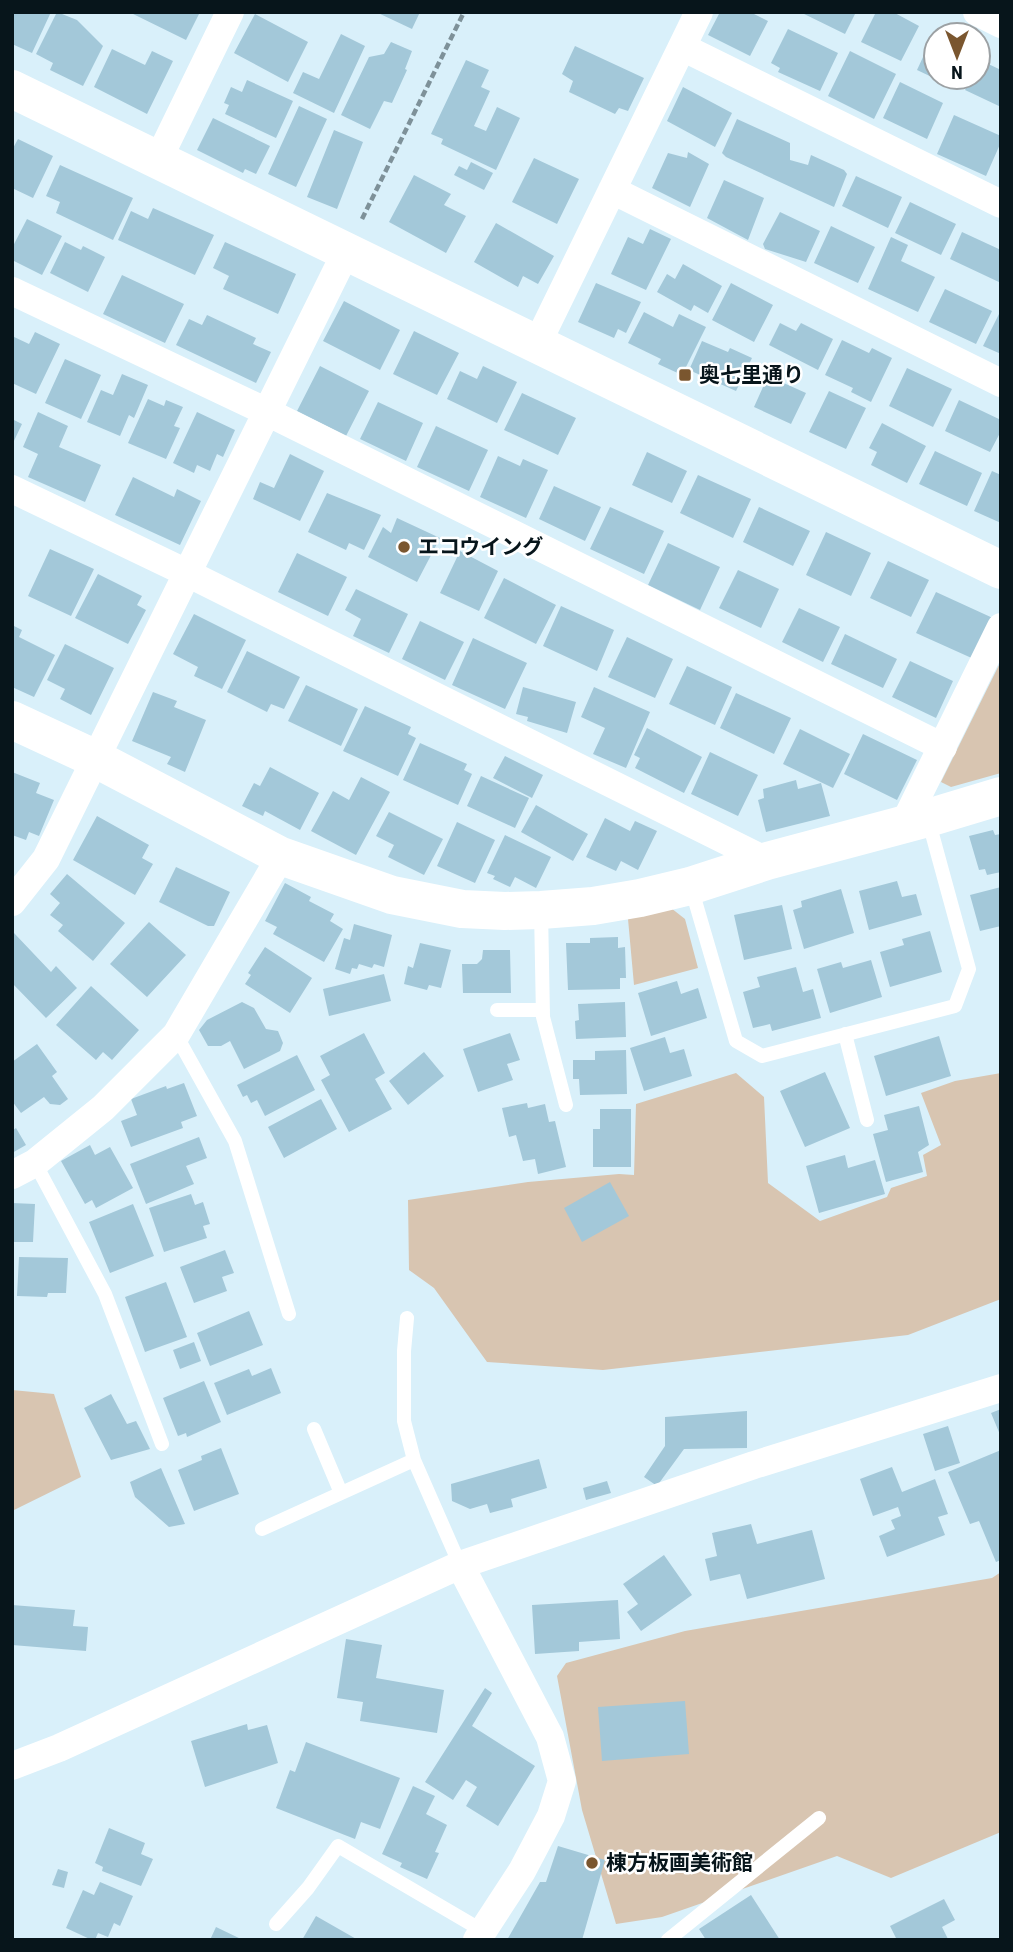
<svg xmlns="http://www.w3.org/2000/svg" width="1013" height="1952" font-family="'Roboto Condensed','Noto Sans JP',sans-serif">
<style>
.green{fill:#d8c5b1}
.building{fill:#a3c8d9}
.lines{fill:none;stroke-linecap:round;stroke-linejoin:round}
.path{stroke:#7e9199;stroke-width:4.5;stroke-dasharray:7 3.5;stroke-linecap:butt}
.lane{stroke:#fff;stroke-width:14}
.street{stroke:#fff;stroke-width:28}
.secondary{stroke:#fff;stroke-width:38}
.poi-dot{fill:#7a562f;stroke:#fff;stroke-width:2.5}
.labels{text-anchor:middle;stroke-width:5;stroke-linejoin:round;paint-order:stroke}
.poi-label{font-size:21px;font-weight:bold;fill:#07151b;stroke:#fff;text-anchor:start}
</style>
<rect width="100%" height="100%" fill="#d9f0fa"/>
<path class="green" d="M1001,661V773L951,787L941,782Z
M671,908L685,919L698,968L634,985L628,919Z
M736,1073L764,1097L768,1183L820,1221L887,1197L891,1188L927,1176L923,1155L941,1145L921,1093L955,1081L1001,1073V1299L908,1335L603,1370L487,1362L434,1288L409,1270L408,1200L528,1182L619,1174L634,1175L636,1104Z
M12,1390L54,1394L81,1477L12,1511Z
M1001,1572V1832L891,1878L837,1856L662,1917L616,1924L582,1810L557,1676L566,1663L685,1631L992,1578Z"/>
<path class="building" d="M12,12H51L32,53L12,44Z
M57,12L77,20L103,46L83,86L50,70L53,63L36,54Z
M129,12H200L186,40Z
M376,12H420L412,29Z
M720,12H750L768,21L750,56L708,35Z
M800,12H856L845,34Z
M876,12H893L919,26L901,61L861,42Z
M255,14L308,42L288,82L234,53Z
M788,29L838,53L820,91L778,72L780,68L771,63Z
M936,29V77H960L955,88L917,70Z
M341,34L365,46L334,113L293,93L303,72L319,79Z
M391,42L412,51L405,69L407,70L392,103L384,101L370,129L341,115L369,57L384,54Z
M575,46L644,78L628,111L619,108L615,114L569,92L573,81L562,74Z
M112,49L145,65L152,51L173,61L147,114L94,87Z
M850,51L896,74L874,119L828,96Z
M466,60L489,70L481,87L490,91L474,126L486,131L497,107L520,118L496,170L441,144L443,139L431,134Z
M980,60L1001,70V107L965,90L972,77H978V64Z
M247,80L293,101L276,138L225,114L229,105L224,103L231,87L242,92Z
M900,82L943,103L927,139L883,118Z
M683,87L732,113L715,147L667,121Z
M299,106L327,119L296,187L268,174Z
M954,115L1001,136V142L986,176L937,154Z
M213,118L270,146L256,174L245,169L243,173L197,150Z
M737,119L790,143V160L808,165L811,155L844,170L847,174L834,207L726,157L722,153Z
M334,130L363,142L337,209L307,197Z
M18,139L53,156L33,198L12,188V150Z
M688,152L709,164L690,207L652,188L668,153L687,158Z
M534,158L579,179L557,224L512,202Z
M471,162L493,173L484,190L454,175L459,166L467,170Z
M60,165L133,198L113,240L56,213L60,202L46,196Z
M414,175L451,194L444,205L466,216L446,253L389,222Z
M856,176L902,197L888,228L842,206Z
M724,180L764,198L748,240L707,218Z
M910,202L956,224L941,255L895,233Z
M153,208L214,235L195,275L118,240L131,211L148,219Z
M780,212L820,231L806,262L765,249L763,244Z
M27,219L62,236L42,275L12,260V248Z
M496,223L554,256L538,284L523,276L518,287L474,262Z
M831,226L875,247L858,283L814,263Z
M650,229L671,239L646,290L611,274L628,237L643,244Z
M962,232L1001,250V283L950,259Z
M891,237L908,245L901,261L935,277L918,312L868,289Z
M65,242L81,250L83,246L105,257L88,292L50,273Z
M225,242L296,274L278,314L223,289L229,276L213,268Z
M683,264L722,286L708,313L694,305L691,311L657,292L667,274L675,279Z
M122,275L184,304L165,343L103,314Z
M596,283L641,302L626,333L618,329L614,338L578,322Z
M731,283L773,305L754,342L712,320Z
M945,289L992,311L976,344L929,322Z
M344,301L400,330L380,370L323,341Z
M1001,310V354L983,346Z
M644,312L673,327L679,314L706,327L682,375L658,364L661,359L628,343Z
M207,315L256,338L253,344L271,352L256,383L176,345L189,319L202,325Z
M780,323L796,331L801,323L833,339L818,370L769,345Z
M414,331L459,353L437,395L393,374Z
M35,332L60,344L36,394L12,383V336L29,344Z
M842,340L869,353L872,348L892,358L871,402L851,392L853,388L825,375Z
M702,341L728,352L730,348L752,358L736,391L689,370Z
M65,359L101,375L81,419L45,403Z
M320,366L369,391L346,436L297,411Z
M483,366L517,382L497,423L447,399L460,371L477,379Z
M907,368L952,389L933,427L889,406Z
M122,374L148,385L134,418L129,415L120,436L87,422L101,390L113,395Z
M768,376L806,393L791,424L754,407Z
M829,391L866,408L846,449L809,432Z
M522,393L576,418L558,455L504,430Z
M148,399L164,406L166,400L183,407L174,426L180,428L166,459L128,443Z
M959,400L1001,420V431L990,452L945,431Z
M378,402L423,423L406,461L360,439Z
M38,412L68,426L59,447L101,465L85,502L28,477L38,454L23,447Z
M197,412L235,430L223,457L217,454L210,471L197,465L194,473L173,463Z
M12,419L22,424L12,445Z
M882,423L926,446L907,483L871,465L877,452L869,448Z
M436,426L488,450L469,491L417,467Z
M935,451L982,473L967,506L919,484Z
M647,452L687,471L672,503L632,485Z
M290,454L324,471L300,521L253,499L260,482L274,488Z
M498,456L520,466L523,459L548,470L526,518L480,497Z
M992,471L1001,475V523L974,511Z
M698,475L751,499L733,538L680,513Z
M133,477L174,497L177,489L201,501L180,545L115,515Z
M554,486L601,507L585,541L539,519Z
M327,493L381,515L364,550L349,543L346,550L308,532Z
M610,507L664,531L644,574L590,549Z
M759,507L810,531L793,566L743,542Z
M397,518L440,538L417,582L368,557L383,527L391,533Z
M826,532L871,553L851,596L806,575Z
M668,543L720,567L700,610L648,585Z
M50,549L94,569L71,616L28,596Z
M460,551L498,571L479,611L440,593Z
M297,553L347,577L328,616L278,592Z
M888,561L929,580L911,617L870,598Z
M738,570L779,589L761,628L719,608Z
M98,574L142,596L137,605L146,610L128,644L75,618Z
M504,578L556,605L536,644L484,618Z
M356,589L408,614L389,653L353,636L361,619L345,610Z
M936,592L995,619L976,660L916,633Z
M561,606L614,630L597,671L543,646Z
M799,608L840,627L823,662L782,642Z
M194,614L246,640L222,689L194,676L198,667L173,654Z
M420,621L464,642L445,680L402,659Z
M12,625L22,630L19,637L55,655L34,697L12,687Z
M845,634L897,659L883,688L831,664Z
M627,637L673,659L655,698L608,677Z
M473,638L527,663L505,709L452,685Z
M65,644L114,668L91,715L60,699L65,689L47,680Z
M247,651L300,677L284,709L271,704L267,712L227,692Z
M910,661L953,681L936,718L892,697Z
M687,666L732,687L715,725L669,704Z
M306,685L358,709L341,746L288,721Z
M523,687L576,702L567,733L527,721L528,717L516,714Z
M594,687L650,712L626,768L593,754L605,728L581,717Z
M153,692L177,701L174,707L206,720L185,772L167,764L171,757L132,741Z
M736,693L791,718L774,754L720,728Z
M365,706L411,727L408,734L416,738L398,776L343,751Z
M647,728L702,757L684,793L635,768L640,758L634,755Z
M800,729L850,754L833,788L783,764Z
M863,734L917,760L897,800L844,774Z
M420,743L467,764L464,770L472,774L458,805L403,780Z
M710,752L758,775L738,816L691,794Z
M505,756L543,775L532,798L493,778Z
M270,767L319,793L300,830L265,811L263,816L242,806L254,783L260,786Z
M12,772L40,783L36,793L54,800L39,836L29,832L26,840L12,835Z
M481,776L529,798L515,828L467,806Z
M361,777L390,792L356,855L311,831L333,791L349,800Z
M796,780L798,789L821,783L830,816L766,832L758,800L764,798L763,789Z
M536,805L588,834L573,861L521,832Z
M389,812L443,839L424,875L388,857L394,845L376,836Z
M97,816L149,845L142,858L153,864L135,895L73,860Z
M605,818L630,831L635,821L657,831L638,870L621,861L616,871L586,857Z
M457,822L495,840L475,883L437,866Z
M993,830L995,835L1001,834V872L987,875L985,869L979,870L969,836Z
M505,835L551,857L536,888L515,877L510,887L493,879L495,876L487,873Z
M176,867L230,892L214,926H208L159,902Z
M67,874L125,923L93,961L58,931L63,925L50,915L60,903L50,894Z
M897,881L902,897L916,894L922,915L869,930L859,891Z
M285,883L311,897L309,901L334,914L330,921L343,929L324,962L273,934L277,927L265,921Z
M1001,887V926L980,931L970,895Z
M841,889L854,933L804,949L793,910L802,907L801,901Z
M782,905L792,949L744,960L734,915Z
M149,922L186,955L147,997L110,964Z
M354,924L392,935L384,967L374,964L372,968L359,964L357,969L352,968L350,974L335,969L344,938L350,940Z
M930,931L942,972L890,987L880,952L904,945L902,939Z
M14,933L51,972L56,966L77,988L46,1018L12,983V935Z
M618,937V948L625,947L626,978H620V989L568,990L566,943H590V938Z
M420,943L451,950L441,988L429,985L427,990L404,984L408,966L413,968Z
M265,947L312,978L290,1013L245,984L251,975L248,973Z
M483,950H510L511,993H463L462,964H477L482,959Z
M871,960L882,997L830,1013L817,969L841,962L843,968Z
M796,967L803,992L813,989L821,1018L772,1031L770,1024L753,1028L743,992L760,987L757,977Z
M384,974L391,1001L329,1016L323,989Z
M677,981L681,994L698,988L707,1018L651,1036L638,993Z
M91,986L139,1030L112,1060L103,1052L96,1060L56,1025Z
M242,1002L254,1008L266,1029L278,1031L283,1043L280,1051L244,1069L230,1041L221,1046H208L199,1030L207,1020Z
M625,1002L626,1037L576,1039L575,1021L579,1020L578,1004Z
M364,1033L385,1073L375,1079L392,1109L349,1132L321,1080L330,1075L320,1056Z
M510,1033L520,1060L507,1064L513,1080L478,1092L463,1049Z
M939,1036L951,1076L886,1096L874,1056Z
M665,1037L670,1053L684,1049L692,1076L644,1091L630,1048Z
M37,1044L57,1072L52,1076L68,1099L60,1105L50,1104L44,1097L21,1113L12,1101V1062Z
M626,1050L627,1094L580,1095L579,1079H573V1060H595V1051Z
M424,1052L444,1076L408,1105L389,1081Z
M297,1055L315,1090L265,1116L257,1100L251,1103L247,1095L243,1097L237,1085Z
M825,1072L850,1128L805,1147L780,1091Z
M184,1083L197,1116L181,1122L183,1128L131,1147L121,1121L137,1115L131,1099L166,1086L167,1089Z
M321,1099L337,1129L284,1158L268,1127Z
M527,1103L528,1108L545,1104L549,1122L555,1121L566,1167L538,1174L535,1159L523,1161L516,1135L509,1137L502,1108Z
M919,1106L929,1145L918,1152L923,1172L886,1182L873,1134L888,1130L884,1115Z
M600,1109H631V1167H593V1129H600Z
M16,1128L26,1145L12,1153V1131Z
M199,1137L207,1158L186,1166L194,1184L146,1204L130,1164Z
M90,1145L95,1155L110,1147L133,1188L96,1208L92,1200L85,1204L61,1161Z
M845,1155L848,1168L875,1160L885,1194L819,1213L806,1166Z
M610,1182L629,1216L582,1242L564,1208Z
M191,1194L195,1205L203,1202L210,1224L203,1226L207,1238L164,1252L149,1208Z
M12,1203L35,1204L33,1242H12Z
M133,1204L154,1256L110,1273L89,1222Z
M225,1250L234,1273L222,1277L227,1291L194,1303L180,1267Z
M19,1257L68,1258L66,1293H48L47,1297L17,1296Z
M166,1282L187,1337L145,1352L125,1297Z
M249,1311L263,1345L210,1366L197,1333Z
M194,1342L201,1361L180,1369L173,1350Z
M271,1368L281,1393L227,1415L214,1383L249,1369L252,1376Z
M204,1381L221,1422L187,1437L186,1433L178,1436L163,1398Z
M111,1394L127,1424L136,1421L150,1449L111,1460L84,1408Z
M1001,1409V1437L991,1413Z
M747,1411V1448L684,1449L657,1486L644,1477L665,1446V1417Z
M948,1426L960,1463L935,1471L923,1434Z
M221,1448L239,1494L194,1511L178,1470L202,1460L201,1456Z
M1001,1450V1560L996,1562L979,1521L970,1524L948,1472Z
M539,1459L547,1488L511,1499L513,1507L490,1513L487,1504L470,1509L452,1501L451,1484Z
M892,1467L902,1492L935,1479L948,1514L938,1517L945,1535L887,1557L879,1536L895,1529L891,1520L901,1516L898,1507L873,1516L860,1479Z
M161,1468L185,1524L169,1527L135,1497L130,1482Z
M607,1481L611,1493L586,1500L583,1488Z
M751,1524L757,1544L812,1530L825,1579L747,1599L740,1574L710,1581L705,1559L717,1556L712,1533Z
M664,1555L692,1595L641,1631L627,1612L638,1604L623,1584Z
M618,1600L620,1639L579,1642V1651L535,1654L532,1605Z
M12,1605L75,1610L73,1626L88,1627L86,1651L12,1645Z
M346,1639L382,1645L376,1678L444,1690L437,1733L360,1721L363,1702L337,1698Z
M485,1688L492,1693L472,1726L535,1766L498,1826L466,1806L477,1787L466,1780L453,1800L425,1782Z
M685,1701L689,1754L602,1761L598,1707Z
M247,1724L248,1730L267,1725L278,1763L205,1787L191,1741Z
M306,1742L400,1778L380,1829L361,1822L355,1839L276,1808L290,1770L295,1772Z
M413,1786L435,1796L426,1814L447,1825L435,1852L439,1853L427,1879L400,1867L402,1863L382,1854Z
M109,1828L145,1843L141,1854L153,1859L141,1886L102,1871L103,1867L95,1863Z
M558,1846L605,1860L582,1940H507L540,1882H546Z
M58,1869L68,1872L64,1888L52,1885Z
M100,1882L133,1896L120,1926L114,1923L108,1937L98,1933L95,1940H92L66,1928L83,1890L94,1895Z
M751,1895L780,1940H706L699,1929Z
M944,1899L955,1920L942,1927L948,1939L897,1940L890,1926Z
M316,1916L358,1940H302Z
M216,1927L243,1940H210Z"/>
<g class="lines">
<path class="path" d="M362,219L464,12"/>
<path class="lane" d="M691,887L736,1041L762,1056L955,1006L969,969L928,819
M541,910L543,1017L566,1105
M497,1010H543
M845,1034L867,1120
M176,1035L235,1141L289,1314
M35,1163L105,1294L162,1444
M407,1318L404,1351V1421L414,1460L460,1565
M314,1429L341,1493
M262,1529L414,1460
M276,1924L308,1888L338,1846L483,1931
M668,1940L819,1818"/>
<path class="street" d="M977,12L1001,24
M682,47L1001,204
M158,160L230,12
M612,190L1001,383
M12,291L267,412L943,747
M537,344L699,12
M12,489L187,573L767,861
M904,824L1001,627
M12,902L46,859L346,252
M12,1175L35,1163L103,1108L176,1035L281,856
M460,1565L550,1737L562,1781L551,1816L522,1871L477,1940
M12,1766L59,1748L460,1565L754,1465L1001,1388"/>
<path class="secondary" d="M12,89L1001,570
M12,720L96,759L281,856L392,895L462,909L505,911L541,910L593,906L640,898L690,886L767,861L928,818L1001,796"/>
</g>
<g class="poi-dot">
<rect x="678" y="368" width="14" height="14" rx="3.5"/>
<circle cx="404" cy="547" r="7"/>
<circle cx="592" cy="1863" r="7"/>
</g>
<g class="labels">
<g class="poi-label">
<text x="699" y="382">奥七里通り</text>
<text x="418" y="554">エコウイング</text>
<text x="606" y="1870">棟方板画美術館</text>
</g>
</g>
<rect width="1013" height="1952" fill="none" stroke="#07151b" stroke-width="28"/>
<g transform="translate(957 56) rotate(180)"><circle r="33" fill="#ffffff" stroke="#9ca1a4" stroke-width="2"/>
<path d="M0-5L12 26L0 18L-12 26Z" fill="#7a562f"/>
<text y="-10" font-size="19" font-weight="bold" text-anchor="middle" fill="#07151b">N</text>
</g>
</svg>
